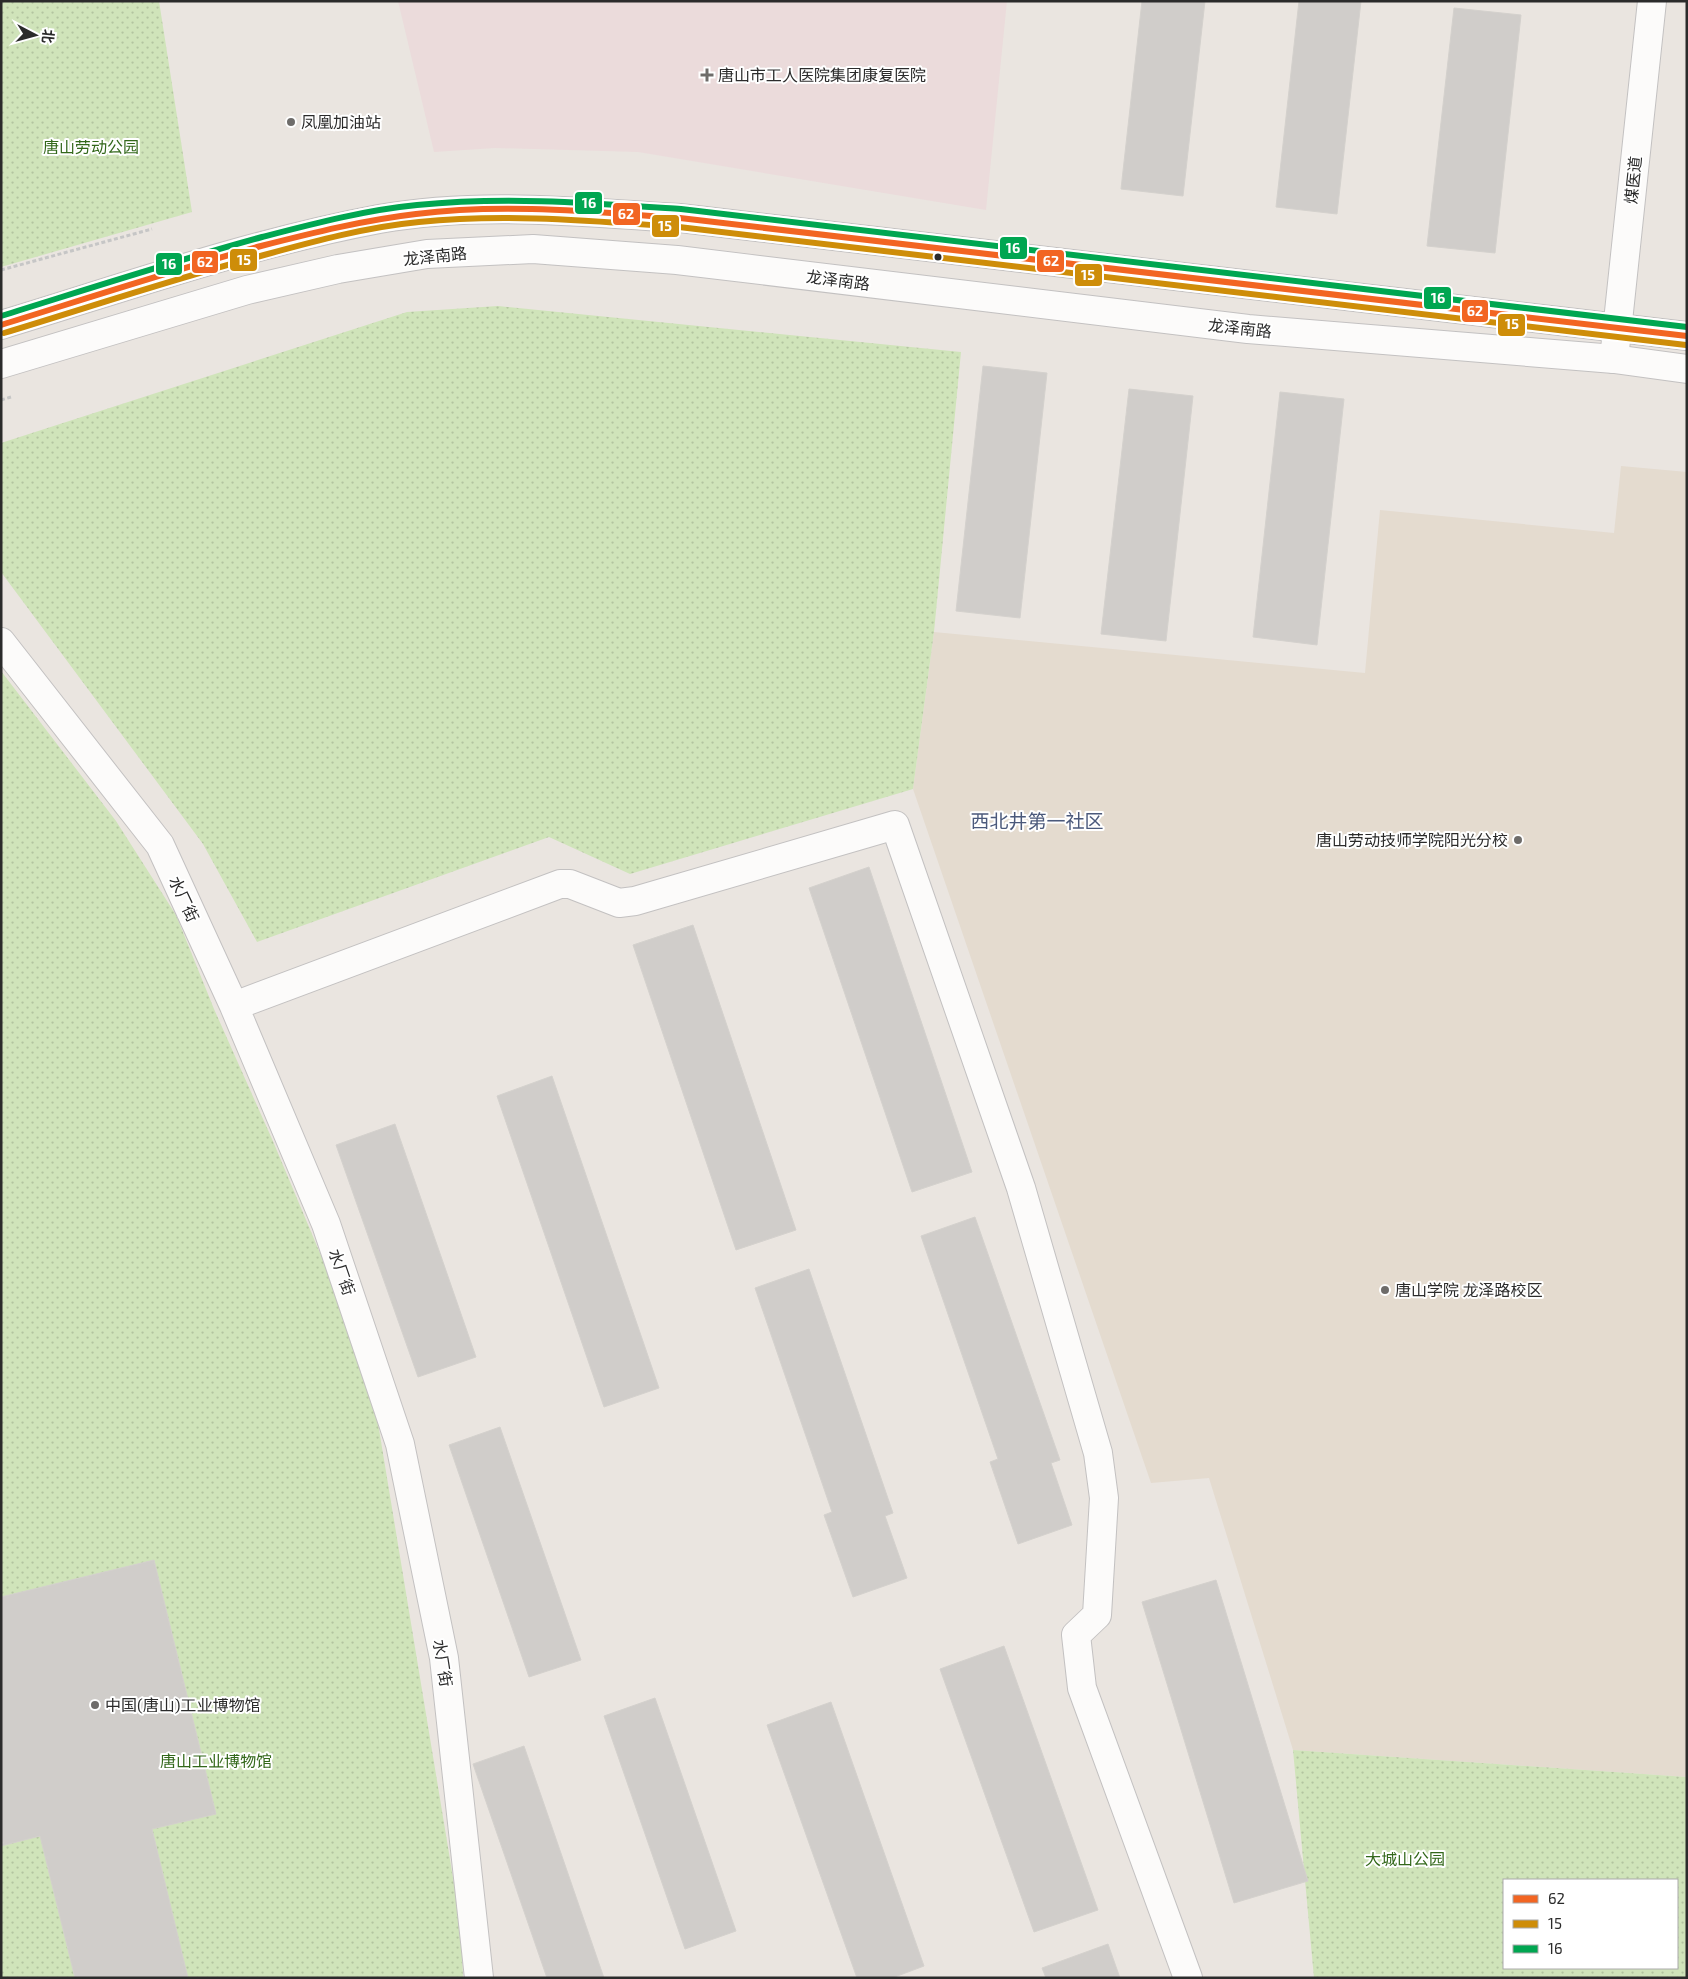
<svg xmlns="http://www.w3.org/2000/svg" width="1688" height="1979" font-family="'Exo 2','Noto Sans SC',sans-serif">
<style>
.education{fill:#e4dbcf}
.medical{fill:#ebdbdb}
.green{fill:url(#green-dots);fill-rule:evenodd}
.building{fill:#d0cdca;stroke:#d4d1cd}
.lines{fill:none;stroke-linecap:round;stroke-linejoin:round}
.minor-casing{stroke:#c3c1c1;stroke-width:30}
.tertiary-casing{stroke:#c3c1c1;stroke-width:30}
.secondary-casing{stroke:#c3c1c1;stroke-width:30}
.path{stroke:#c6c6c6;stroke-width:3;stroke-dasharray:4 2.5;stroke-linecap:butt}
.minor{stroke:#fcfbfa;stroke-width:28}
.tertiary{stroke:#fcfbfa;stroke-width:28}
.secondary{stroke:#fcfbfa;stroke-width:28}
.bus-1-casing{stroke:#fff;stroke-width:10}
.bus-2-casing{stroke:#fff;stroke-width:10}
.bus-3-casing{stroke:#fff;stroke-width:10}
.bus-1{stroke:#f26522;stroke-width:6}
.bus-2{stroke:#ce8d09;stroke-width:6}
.bus-3{stroke:#00a651;stroke-width:6}
.poi-dot{fill:#6e6c6a;stroke:#fff;stroke-width:2}
.bus-dot{fill:#2b2b2b;stroke:#fff;stroke-width:2}
.labels{text-anchor:middle;stroke-width:4;stroke-linejoin:round;paint-order:stroke}
.poi-label{font-size:16px;fill:#2b2b2b;stroke:#fff;text-anchor:start}
.park-label{font-size:16px;fill:#33681b;stroke:#fff}
.street-label{font-size:16px;fill:#2b2b2b;stroke:#fff}
.quarter-label{font-size:19px;fill:#4b597b;stroke:#fff}
.line-badge{stroke:#fff;stroke-width:2}
.badge-label{font-size:14px;text-anchor:middle;font-weight:bold;fill:#fff}
</style>
<defs>
<pattern id="green-dots" width="8" height="8" patternUnits="userSpaceOnUse" patternTransform="scale(1.25)"><rect width="8" height="8" fill="#d0e4ba"/><path d="M2 2h.1M6 6h.1" fill="none" stroke="#b3c4a0" stroke-width="1.8" stroke-linecap="round"/></pattern>
</defs>
<rect width="100%" height="100%" fill="#eae5e0"/>
<path class="education" d="M1621,466L1687,472V1777L1293,1750L1209,1478L1151,1483L913,789L934,632L1365,673L1380,510L1614,533Z"/>
<path class="medical" d="M398,1H1007L986,210L638,152L495,148L434,152Z"/>
<path class="green" d="M1,1H159L192,212L1,267Z
M498,306L961,352L934,632L913,789L630,874L549,837L257,942L203,844L1,572V443L407,312Z
M1,671L116,821L176,915L214,1009L272,1139L338,1296L373,1393L461,1926L463,1978H1Z
M1293,1750L1687,1777V1978H1314ZM1504,1880H1677V1968H1504Z"/>
<path class="building" d="M1142,1H1205L1183,196L1121,189Z
M1299,1H1361L1337,214L1276,207Z
M1454,8L1521,15L1495,253L1427,246Z
M983,366L1047,373L1020,618L956,611Z
M1129,389L1193,396L1166,641L1101,634Z
M1280,392L1344,399L1317,645L1253,637Z
M869,867L972,1172L912,1192L809,888Z
M693,925L796,1230L736,1250L633,945Z
M552,1076L659,1388L604,1407L497,1096Z
M395,1124L476,1357L418,1377L336,1145Z
M975,1217L1060,1460L1051,1463L1072,1525L1018,1544L990,1462L998,1459L921,1236Z
M809,1269L893,1513L885,1516L907,1578L853,1597L824,1515L832,1512L755,1288Z
M500,1427L581,1660L529,1677L449,1445Z
M154,1560L216,1814L152,1829L188,1978H75L40,1836L1,1846V1597Z
M1216,1580L1308,1881L1234,1903L1142,1602Z
M1004,1646L1098,1910L1034,1932L940,1669Z
M655,1698L736,1931L685,1949L604,1716Z
M831,1702L924,1966L892,1978H857L767,1725Z
M524,1746L604,1978H547L473,1764Z
M1108,1944L1120,1978H1046L1042,1968Z"/>
<g class="lines">
<defs>
<path id="minor" d="M1,642L160,845L234,1006L326,1224L400,1444L444,1658L479,1978
M234,1006L560,884H570L619,903L635,901L895,825L1021,1188L1098,1453L1104,1498L1097,1615L1076,1635L1082,1688L1188,1978"/>
<path id="tertiary" d="M1614,359L1652,1"/>
<path id="secondary" d="M1,325C126,287 251,243 379,219C478,201 580,212 680,218L1687,336
M1,364L247,290L338,269L427,254L533,249L677,260L1248,329L1614,359L1687,369"/>
</defs>
<use href="#minor" class="minor-casing"/>
<use href="#tertiary" class="tertiary-casing"/>
<use href="#secondary" class="secondary-casing"/>
<path class="path" d="M1,270L152,229
M1,400L11,397"/>
<use href="#minor" class="minor"/>
<use href="#tertiary" class="tertiary"/>
<use href="#secondary" class="secondary"/>
<defs>
<path id="bus-1" d="M1,325C88,298 174,270 261,246C312,233 364,220 416,214C504,203 593,212 680,218L1687,336"/>
<path id="bus-2" d="M4,333C90,307 176,278 264,255C315,241 367,227 419,222C506,213 593,221 679,227L1686,345"/>
<path id="bus-3" d="M1,316C88,289 174,261 262,237C312,224 365,210 417,205C505,196 593,203 681,209L1687,327"/>
</defs>
<use href="#bus-1" class="bus-1-casing"/>
<use href="#bus-2" class="bus-2-casing"/>
<use href="#bus-3" class="bus-3-casing"/>
<use href="#bus-1" class="bus-1"/>
<use href="#bus-2" class="bus-2"/>
<use href="#bus-3" class="bus-3"/>
</g>
<g class="poi-dot">
<path d="M704.5 67.5h5v5h5v5h-5v5h-5v-5h-5v-5h5z"/>
<circle cx="291" cy="122" r="5"/>
<circle cx="1518" cy="840" r="5"/>
<circle cx="1385" cy="1290" r="5"/>
<circle cx="95" cy="1705" r="5"/>
</g>
<circle class="bus-dot" cx="938" cy="257" r="4.5"/>
<g class="labels">
<g class="poi-label">
<text x="718" y="81">唐山市工人医院集团康复医院</text>
<text x="301" y="128">凤凰加油站</text>
<text x="1508" y="846" text-anchor="end">唐山劳动技师学院阳光分校</text>
<text x="1395" y="1296">唐山学院 龙泽路校区</text>
<text x="105" y="1711">中国(唐山)工业博物馆</text>
</g>
<g class="park-label">
<text x="91" y="153">唐山劳动公园</text>
<text x="216" y="1767">唐山工业博物馆</text>
<text x="1405" y="1865">大城山公园</text>
</g>
<g class="street-label">
<text transform="translate(1633 180) rotate(-84)" y="6">煤医道</text>
<text transform="translate(435 256) rotate(-6)" y="6">龙泽南路</text>
<text transform="translate(838 280) rotate(7)" y="6">龙泽南路</text>
<text transform="translate(1240 328) rotate(6)" y="6">龙泽南路</text>
<text transform="translate(184 899) rotate(65)" y="6">水厂街</text>
<text transform="translate(342 1272) rotate(71)" y="6">水厂街</text>
<text transform="translate(443 1663) rotate(81)" y="6">水厂街</text>
</g>
<g class="quarter-label">
<text x="1037" y="828">西北井第一社区</text>
</g>
</g>
<g class="line-badge">
<rect x="574" y="191" width="29" height="24" rx="5" fill="#00a651"/>
<rect x="612" y="202" width="29" height="24" rx="5" fill="#f26522"/>
<rect x="651" y="214" width="29" height="24" rx="5" fill="#ce8d09"/>
<rect x="999" y="236" width="29" height="24" rx="5" fill="#00a651"/>
<rect x="229" y="248" width="29" height="24" rx="5" fill="#ce8d09"/>
<rect x="1036" y="249" width="29" height="24" rx="5" fill="#f26522"/>
<rect x="191" y="250" width="28" height="24" rx="5" fill="#f26522"/>
<rect x="155" y="252" width="28" height="24" rx="5" fill="#00a651"/>
<rect x="1074" y="263" width="29" height="24" rx="5" fill="#ce8d09"/>
<rect x="1423" y="286" width="29" height="24" rx="5" fill="#00a651"/>
<rect x="1461" y="299" width="28" height="24" rx="5" fill="#f26522"/>
<rect x="1497" y="313" width="29" height="24" rx="5" fill="#ce8d09"/>
</g>
<g class="badge-label">
<text x="589" y="208">16</text>
<text x="626" y="219">62</text>
<text x="665" y="231">15</text>
<text x="1013" y="253">16</text>
<text x="244" y="265">15</text>
<text x="1051" y="266">62</text>
<text x="205" y="267">62</text>
<text x="169" y="269">16</text>
<text x="1088" y="280">15</text>
<text x="1438" y="303">16</text>
<text x="1475" y="316">62</text>
<text x="1512" y="329">15</text>
</g>
<rect width="1688" height="1979" fill="none" stroke="#2b2b2b" stroke-width="5"/>
<rect x="1503" y="1879" width="175" height="90" fill="#ffffff" stroke="#aaaaaa"/>
<rect x="1513" y="1895" width="25" height="8" fill="#f26522" stroke="#aaaaaa"/>
<text x="1548" y="1904" font-size="15" fill="#2b2b2b">62</text>
<rect x="1513" y="1920" width="25" height="8" fill="#ce8d09" stroke="#aaaaaa"/>
<text x="1548" y="1929" font-size="15" fill="#2b2b2b">15</text>
<rect x="1513" y="1945" width="25" height="8" fill="#00a651" stroke="#aaaaaa"/>
<text x="1548" y="1954" font-size="15" fill="#2b2b2b">16</text>
<g transform="translate(35 35) rotate(96)" stroke="#ffffff" stroke-width="4" paint-order="stroke">
<path d="M0-4L9 19L0 12L-9 19Z" fill="#2b2b2b"/>
<text y="-8" font-size="14" font-weight="bold" text-anchor="middle" fill="#2b2b2b">北</text>
</g>
</svg>
